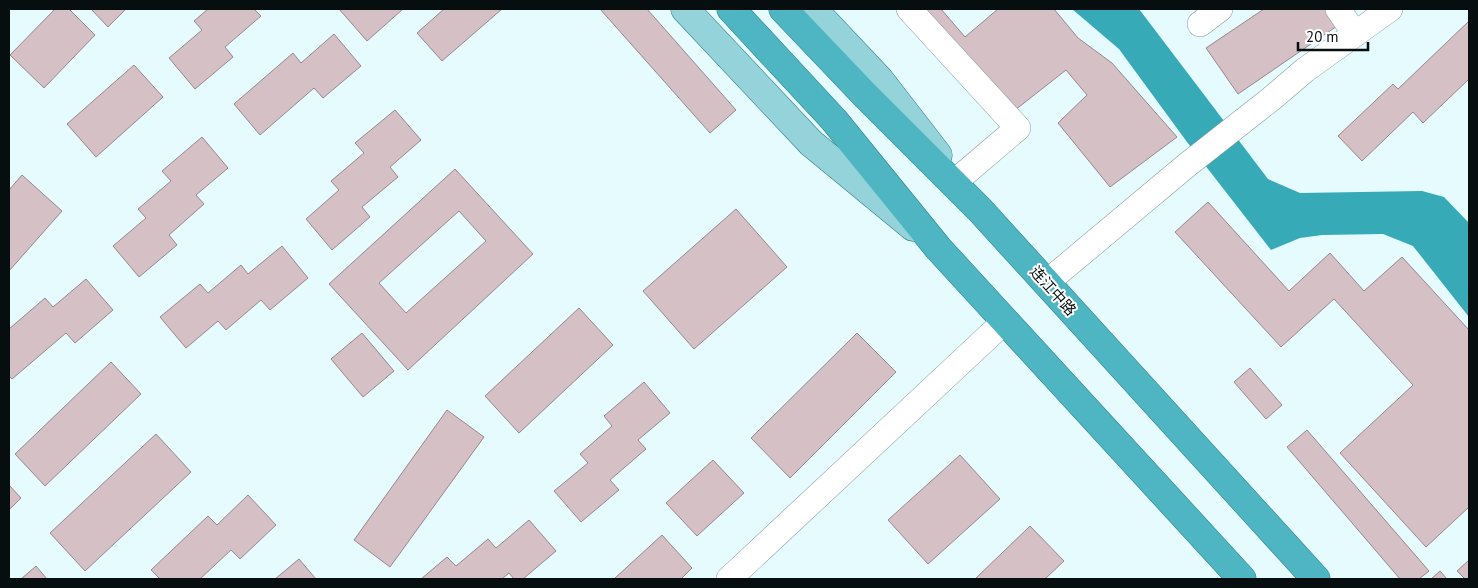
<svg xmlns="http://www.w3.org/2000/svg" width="1478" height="588" font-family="'PT Sans','Noto Sans SC',sans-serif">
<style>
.water{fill:#36aab7}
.building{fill:#d4c0c5;stroke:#99868b;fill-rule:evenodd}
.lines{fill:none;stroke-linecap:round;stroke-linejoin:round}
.minor-casing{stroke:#869a9c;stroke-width:26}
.major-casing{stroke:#347b83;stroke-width:29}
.highway-casing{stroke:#347b83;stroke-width:29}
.minor{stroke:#fff;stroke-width:25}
.major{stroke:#94d3da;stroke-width:28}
.highway{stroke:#4db6c2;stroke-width:28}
.labels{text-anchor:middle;stroke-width:4;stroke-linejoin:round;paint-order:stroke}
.street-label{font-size:15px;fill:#070e0f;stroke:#fff}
</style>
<rect width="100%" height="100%" fill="#e5fbfe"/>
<path class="water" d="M1072,9H1139L1268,179L1300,193L1422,191L1444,197L1469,223V317L1413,246L1383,234L1322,235L1300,238L1271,250L1187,142L1119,49Z"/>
<path class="building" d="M55,9H69L95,35L44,88L10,55Z
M91,9H126L108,27Z
M208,9H254L261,16L225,47L233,57L195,89L169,58L202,30L194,21Z
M339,9H403L367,41Z
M444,9H502L442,61L417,33Z
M600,9H647L736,110L710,133Z
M920,9H941L965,37L998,9H1054L1078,38L1112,63L1177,137L1110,187L1058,123L1087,95L1066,70L1010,114Z
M1264,9H1334L1343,22L1238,94L1206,48Z
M1469,21V79L1423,123L1413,112L1362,161L1338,136L1393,84L1398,89Z
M334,34L361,66L323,98L314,88L260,135L234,104L293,53L301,63Z
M134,65L163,97L96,157L67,124Z
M395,110L421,140L390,167L398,177L362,207L370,217L332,250L306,219L339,190L331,181L364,153L355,143Z
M202,137L228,168L196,195L204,204L169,235L177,245L139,277L113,246L146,218L138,209L171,181L162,171Z
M455,169L533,254L408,370L329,284ZM459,211L486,241L406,313L379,283Z
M22,175L62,211L9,271V190Z
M1208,202L1289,291L1330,253L1364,291L1402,257L1469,330V507L1426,547L1340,453L1413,385L1334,299L1281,347L1175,232Z
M736,209L787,267L694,349L643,291Z
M282,246L308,278L270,310L261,300L226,330L218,321L186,348L160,317L200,284L208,293L241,265L248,274Z
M86,279L113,310L75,343L66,333L12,379L9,376V329L45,298L53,307Z
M579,308L613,345L519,433L485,396Z
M362,333L394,371L363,397L331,359Z
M857,333L896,372L790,478L751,438Z
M111,362L141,394L45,486L15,454Z
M1250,368L1282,405L1266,419L1234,382Z
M644,382L670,413L638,440L646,449L610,480L619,490L581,522L554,491L588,463L580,454L612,426L604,416Z
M447,410L484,437L390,567L354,540Z
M1307,430L1429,571L1419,579H1400L1287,447Z
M156,434L191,472L85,571L50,533Z
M960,455L1000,499L928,564L888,520Z
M713,460L744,493L697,536L666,503Z
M9,485L21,498L9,510Z
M248,495L276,525L240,559L231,550L200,579H160L151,570L208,516L217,525Z
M529,520L556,551L523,579H514L509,573L502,579H421L447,557L456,566L488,539L496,548Z
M1030,526L1064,561L1045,579H975Z
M662,535L692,568L681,579H616L615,578Z
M299,559L316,579H275Z
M1469,560V579H1465L1457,571Z
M36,566L47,579H21Z
M1440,571L1447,579H1431Z"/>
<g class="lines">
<defs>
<path id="minor" d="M909,9L1018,128L957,180
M1338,9L1355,34
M1200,24L1220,9
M1046,283L1187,165L1271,99L1305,70L1390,9
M729,579L1005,321"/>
<path id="major" d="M685,9L811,143L913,227
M813,9L880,80L938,155"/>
<path id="highway" d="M731,9L834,120L938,248L1242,579
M783,9L865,95L980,210L1316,579"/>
</defs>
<use href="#minor" class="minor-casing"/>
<use href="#major" class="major-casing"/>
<use href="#highway" class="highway-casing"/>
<use href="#minor" class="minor"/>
<use href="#major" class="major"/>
<use href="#highway" class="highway"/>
</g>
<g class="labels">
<g class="street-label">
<text transform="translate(1053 291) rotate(48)" y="5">连江中路</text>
</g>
</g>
<rect width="1478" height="588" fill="none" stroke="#070e0f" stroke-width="20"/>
<path d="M1298 42v8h70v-8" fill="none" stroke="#070e0f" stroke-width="2.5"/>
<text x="1306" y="42" font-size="15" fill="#070e0f" stroke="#ffffff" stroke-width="4" paint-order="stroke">20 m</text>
</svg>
